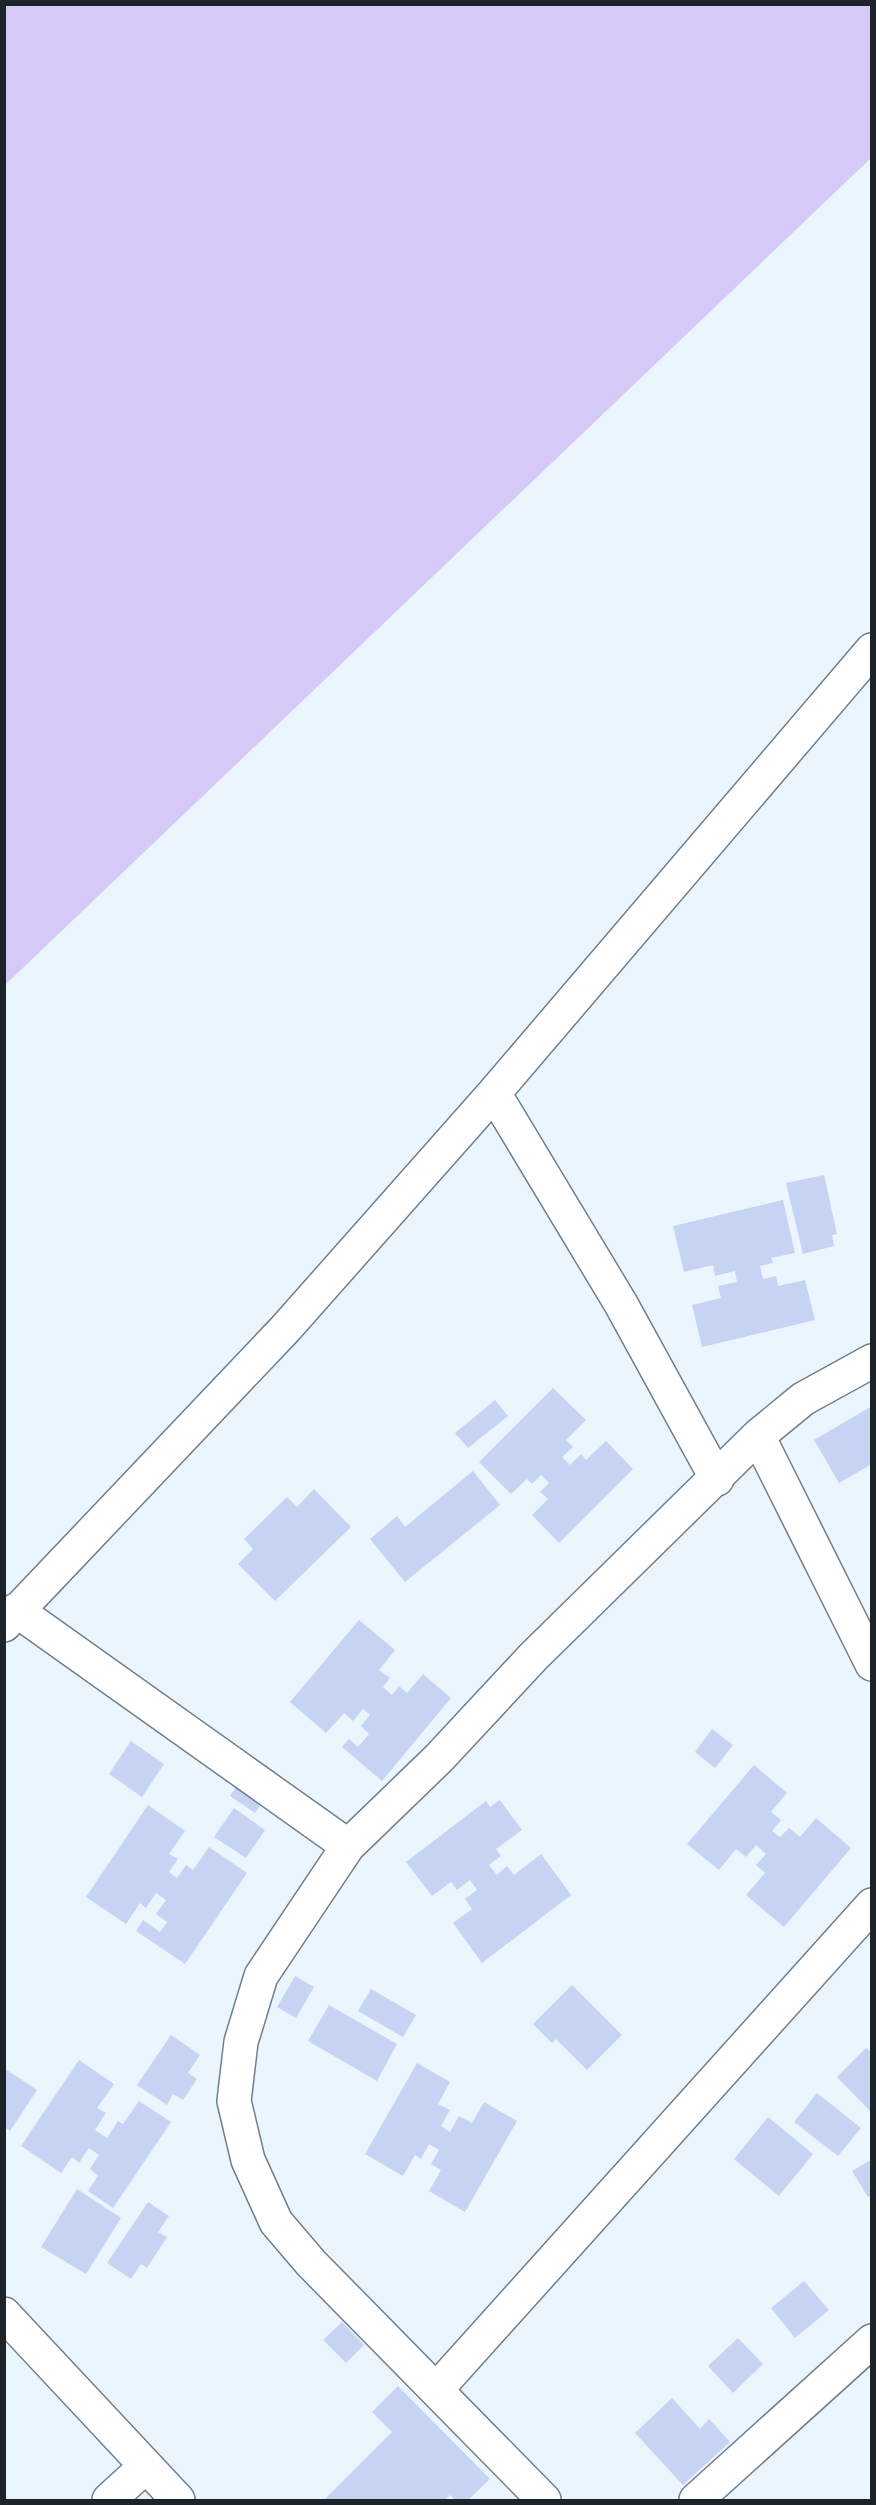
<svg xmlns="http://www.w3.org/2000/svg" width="876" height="2505" font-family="Manrope,sans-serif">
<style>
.green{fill:#d5c9f8}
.building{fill:#c7d3f3}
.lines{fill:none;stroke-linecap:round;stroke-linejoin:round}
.minor-casing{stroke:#6f7f8c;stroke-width:36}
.minor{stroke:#fff;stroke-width:33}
</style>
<rect width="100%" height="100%" fill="#eaf5fe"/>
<path class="green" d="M5,4L871,5L872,157L5,985Z"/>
<path class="building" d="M824,1175L837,1234L832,1235L834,1246L803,1254L786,1183Z
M783,1200L795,1253L771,1258L773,1263L760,1266L763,1279L776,1276L778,1286L805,1280L815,1320L702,1347L692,1305L721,1298L718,1286L737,1282L735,1271L715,1276L713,1265L684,1272L673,1226Z
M553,1388L586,1420L566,1440L573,1447L562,1457L570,1465L581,1454L586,1460L606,1441L633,1469L559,1543L532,1515L548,1499L540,1492L549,1483L541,1475L532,1484L527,1479L511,1494L479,1462Z
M495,1400L508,1416L468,1448L455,1433Z
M872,1406V1464L839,1483L814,1440Z
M473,1471L500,1505L405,1582L370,1539L397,1516L405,1527Z
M314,1489L351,1527L275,1601L238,1564L253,1549L244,1539L287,1497L297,1507Z
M359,1620L395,1650L379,1670L390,1678L383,1687L392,1695L399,1686L407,1693L423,1674L451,1698L382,1781L342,1747L349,1739L358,1747L369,1734L361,1726L370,1715L363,1709L353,1721L344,1713L326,1733L290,1702Z
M712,1729L733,1745L715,1768L695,1752Z
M131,1741L164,1764L142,1797L109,1774Z
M754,1765L787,1793L771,1812L781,1820L772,1831L780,1837L789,1828L800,1837L816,1818L851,1848L784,1927L746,1895L765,1873L756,1865L766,1854L756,1845L746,1857L736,1849L719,1870L687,1844Z
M239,1783L264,1800L255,1813L230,1796Z
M500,1800L522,1830L496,1849L501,1856L489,1865L497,1875L507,1866L514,1875L541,1854L571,1895L482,1963L453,1923L472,1909L465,1899L477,1890L470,1880L457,1890L451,1882L432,1896L406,1862L486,1801L490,1807Z
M148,1805L185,1831L169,1854L178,1859L169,1872L177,1878L186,1865L193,1870L209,1847L247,1873L185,1964L136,1931L143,1920L160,1932L167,1922L156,1914L166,1900L156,1893L146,1908L140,1903L126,1924L86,1897Z
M234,1808L265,1830L246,1858L214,1837Z
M295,1976L314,1987L296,2018L277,2007Z
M572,1985L622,2035L587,2070L556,2039L552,2043L533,2024Z
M371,1989L416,2015L403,2037L358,2011Z
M329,2005L397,2044L377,2081L308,2041Z
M171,2035L200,2055L188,2073L197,2079L183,2100L173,2094L167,2105L137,2085Z
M866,2048L872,2053L870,2111L837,2077Z
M79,2060L114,2084L97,2108L106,2113L95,2130L107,2138L118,2121L123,2124L139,2101L171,2122L113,2208L88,2191L98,2176L90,2169L99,2155L89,2148L79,2163L72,2157L61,2173L21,2146Z
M417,2063L450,2082L438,2104L450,2110L441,2126L450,2132L459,2116L472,2123L484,2102L517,2121L465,2212L429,2191L441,2170L431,2164L439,2150L429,2144L421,2159L415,2155L403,2176L365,2154Z
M4,2068L37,2090L10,2131L4,2127Z
M817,2093L861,2128L838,2156L794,2122Z
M768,2117L813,2154L779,2196L734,2159Z
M872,2159V2195L868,2197L852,2171Z
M77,2189L121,2218L86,2274L41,2247Z
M148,2202L169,2216L158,2232L167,2237L147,2268L141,2264L131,2279L107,2263Z
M804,2281L829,2310L795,2338L771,2308Z
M342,2322L364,2345L346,2363L323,2340Z
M738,2338L763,2364L733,2393L708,2366Z
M398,2386L490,2479L468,2500H455L450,2495L445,2500H324L392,2432L372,2412Z
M672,2398L700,2429L709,2419L730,2442L683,2485L635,2433Z"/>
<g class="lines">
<defs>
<path id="minor" d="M494,1093L621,1304L717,1479
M758,1436L872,1664
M16,1610L348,1846
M4,1625L286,1328L494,1093L872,650
M4,2314L178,2500
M436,2390L872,1905
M109,2500L146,2466
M544,2500L311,2263L276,2222L248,2160L234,2101L241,2042L261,1976L348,1846L439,1758L533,1657L758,1436L803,1399L872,1361
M696,2500L872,2341"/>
</defs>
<use href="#minor" class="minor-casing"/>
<use href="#minor" class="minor"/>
</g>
<rect width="876" height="2505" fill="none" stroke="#1d2429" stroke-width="12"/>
</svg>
